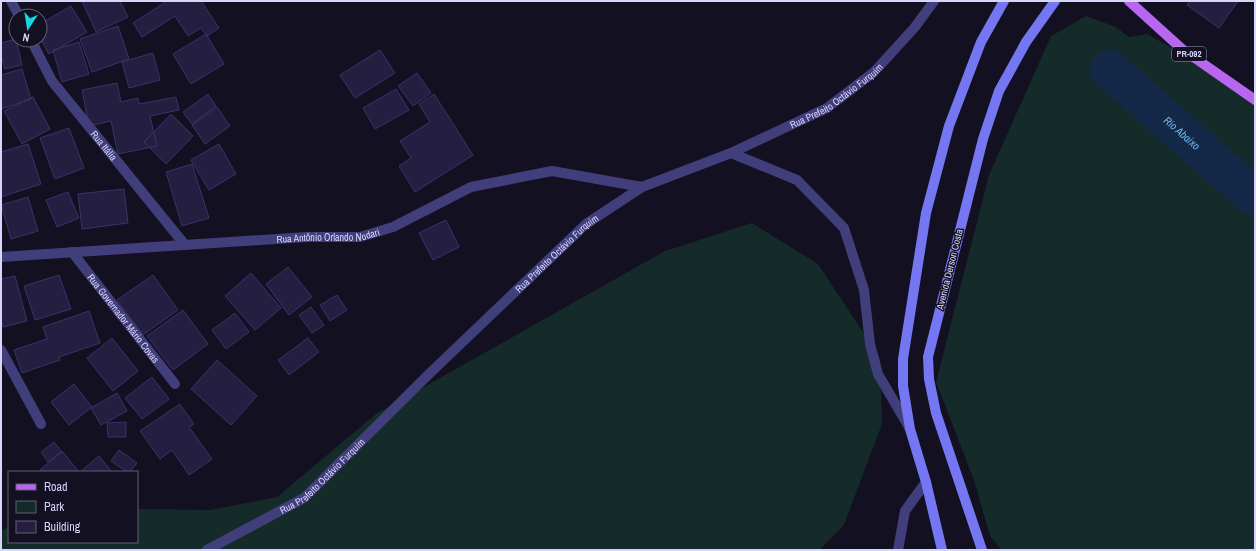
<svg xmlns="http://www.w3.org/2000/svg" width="1256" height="551" font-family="'Archivo Narrow',sans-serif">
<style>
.green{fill:#142b29}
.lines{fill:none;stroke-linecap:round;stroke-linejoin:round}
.river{stroke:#142947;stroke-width:39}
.building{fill:#241e41;stroke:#3b326a}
.minor{stroke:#403f7c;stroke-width:10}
.tertiary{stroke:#403f7c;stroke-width:10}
.secondary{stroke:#7576f1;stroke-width:10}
.primary{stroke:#b866f0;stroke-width:10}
.labels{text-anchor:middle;stroke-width:3;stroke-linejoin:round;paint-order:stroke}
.shield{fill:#121021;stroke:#9d9aba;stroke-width:1}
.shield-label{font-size:9px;font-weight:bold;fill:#d8d5fb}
.street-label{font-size:10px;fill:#d8d5fb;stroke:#121021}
.water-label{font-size:11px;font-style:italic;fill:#6db8f1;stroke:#121021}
</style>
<rect width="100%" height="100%" fill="#121021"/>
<path class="green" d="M1086,16L1116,27L1129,37L1147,34L1240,85L1255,100V550H1002L990,536L974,480L936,382L989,175L1051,36Z
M752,223L818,264L880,358L882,424L844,525L819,550H1V531L9,527V542H137V509L210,510L277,497L376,414L665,251Z"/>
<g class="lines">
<path class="river" id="s1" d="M1109,69L1255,197"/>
</g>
<path class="building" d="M82,1H120L128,17L96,32Z
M167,1H201L219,28L207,36L201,28L188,36L175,16L142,37L133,23Z
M1190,1H1238L1219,28L1187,5Z
M71,6L87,32L49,54L40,38V24Z
M118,26L129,59L92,72L80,39Z
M206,34L224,64L191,84L173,54Z
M16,39L22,65L5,69L1,55V43Z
M79,42L89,74L62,82L53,50Z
M380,50L395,73L355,98L340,75Z
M153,53L160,80L129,88L122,62Z
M22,69L31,99L1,109V75Z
M417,73L431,93L413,106L398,86Z
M117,83L121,102L138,98L139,104L176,97L179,110L150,116L157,146L118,154L111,121L89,126L82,90Z
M396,89L409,110L375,129L363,108Z
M208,94L216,106L192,124L183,112Z
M434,94L473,155L415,192L399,166L411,158L400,141L430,122L419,104Z
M33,97L50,129L22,144L4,111Z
M217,107L230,126L205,144L192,125Z
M171,114L193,136L166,164L144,142Z
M69,128L84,168L55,179L40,138Z
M28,144L41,184L1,197V152Z
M219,144L236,174L209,190L191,160Z
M192,164L209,218L182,226L166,172Z
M124,189L128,223L82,229L78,194Z
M68,192L79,218L57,227L46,200Z
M28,197L38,231L11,239L1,205Z
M446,220L459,247L433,260L419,233Z
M288,267L312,297L289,315L266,284Z
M251,273L281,308L255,330L225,296Z
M59,275L71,309L35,320L24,286Z
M153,275L178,310L143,335L117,300Z
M15,276L27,321L3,327L1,320V279Z
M337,295L347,310L330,321L320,305Z
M311,307L324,325L312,333L299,315Z
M183,310L208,344L173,370L147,336Z
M89,311L100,343L59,357L60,360L22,373L14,350L47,339L43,327Z
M235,313L249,332L226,349L212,330Z
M112,338L138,371L113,391L87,358Z
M308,338L319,352L289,375L278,360Z
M217,360L257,396L231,425L191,389Z
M152,377L169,399L142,419L125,398Z
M74,384L92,407L69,425L51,402Z
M117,393L127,411L101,425L91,408Z
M180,404L194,424L189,427L212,459L189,475L172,450L160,459L140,431Z
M126,422V437H108L107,423Z
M54,442L62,452L48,462L41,452Z
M119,450L137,463L130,472H127L111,461Z
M62,451L79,472H41L40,470Z
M99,456L112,472H80Z"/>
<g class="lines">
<g class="minor">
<path d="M11,1L19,16"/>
<path id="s2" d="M31,40L52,81L185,245"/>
<path d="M731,153L797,180L844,228L864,290L870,344L878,374L910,429"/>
<path id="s3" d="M72,252L175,384"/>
<path id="s4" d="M1,257L306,237H360L393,227L471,187L552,171L642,187"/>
<path d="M1,350L41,424"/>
<path d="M898,550L905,511L926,482"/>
</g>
<path class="tertiary" id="s5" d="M207,550L304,498L429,374L586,224L642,187L731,153L827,108L874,72L915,27L934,1"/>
<path class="secondary" d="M942,550L926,482L910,429L903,386V359L926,213L949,126L981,42L1004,1
M982,550L936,413L929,379L928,357L983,139L999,91L1026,42L1055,1"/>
<path class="primary" d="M1129,1L1182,49L1255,100"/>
</g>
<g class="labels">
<rect class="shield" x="1172" y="47" width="34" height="14" rx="3"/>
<g class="shield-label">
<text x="1189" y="57">PR-092</text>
</g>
<g class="street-label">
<text dy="4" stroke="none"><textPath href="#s5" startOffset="786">Rua Prefeito Octávio Furquim</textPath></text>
<text dy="4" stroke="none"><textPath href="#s2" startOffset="129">Rua Itália</textPath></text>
<text dy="4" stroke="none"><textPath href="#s4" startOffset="328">Rua Antônio Orlando Nodari</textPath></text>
<text dy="4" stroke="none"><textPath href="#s5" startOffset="462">Rua Prefeito Octávio Furquim</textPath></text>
<text transform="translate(949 269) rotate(-76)" y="4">Avenida Derson Costa</text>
<text dy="4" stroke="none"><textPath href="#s3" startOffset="84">Rua Governador Mário Covas</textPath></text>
<text dy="4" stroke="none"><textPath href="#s5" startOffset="138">Rua Prefeito Octávio Furquim</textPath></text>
</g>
<g class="water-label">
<text dy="4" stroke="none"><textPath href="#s1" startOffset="97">Rio Abaixo</textPath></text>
</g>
</g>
<rect width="1256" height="551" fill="none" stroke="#d8d5fb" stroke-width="4"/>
<rect x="8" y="471" width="130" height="72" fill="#121021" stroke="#615f78"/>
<rect x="16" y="484" width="20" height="6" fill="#b866f0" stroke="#615f78"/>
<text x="44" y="491" font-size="12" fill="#d8d5fb">Road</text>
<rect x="16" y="501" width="20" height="12" fill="#142b29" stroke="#615f78"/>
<text x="44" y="511" font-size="12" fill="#d8d5fb">Park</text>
<rect x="16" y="521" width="20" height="12" fill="#241e41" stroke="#615f78"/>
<text x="44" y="531" font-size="12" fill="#d8d5fb">Building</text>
<g transform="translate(28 28) rotate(192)"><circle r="19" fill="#121021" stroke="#615f78"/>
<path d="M0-3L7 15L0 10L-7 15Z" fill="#17d7e5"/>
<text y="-6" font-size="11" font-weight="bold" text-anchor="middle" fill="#d8d5fb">N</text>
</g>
</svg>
